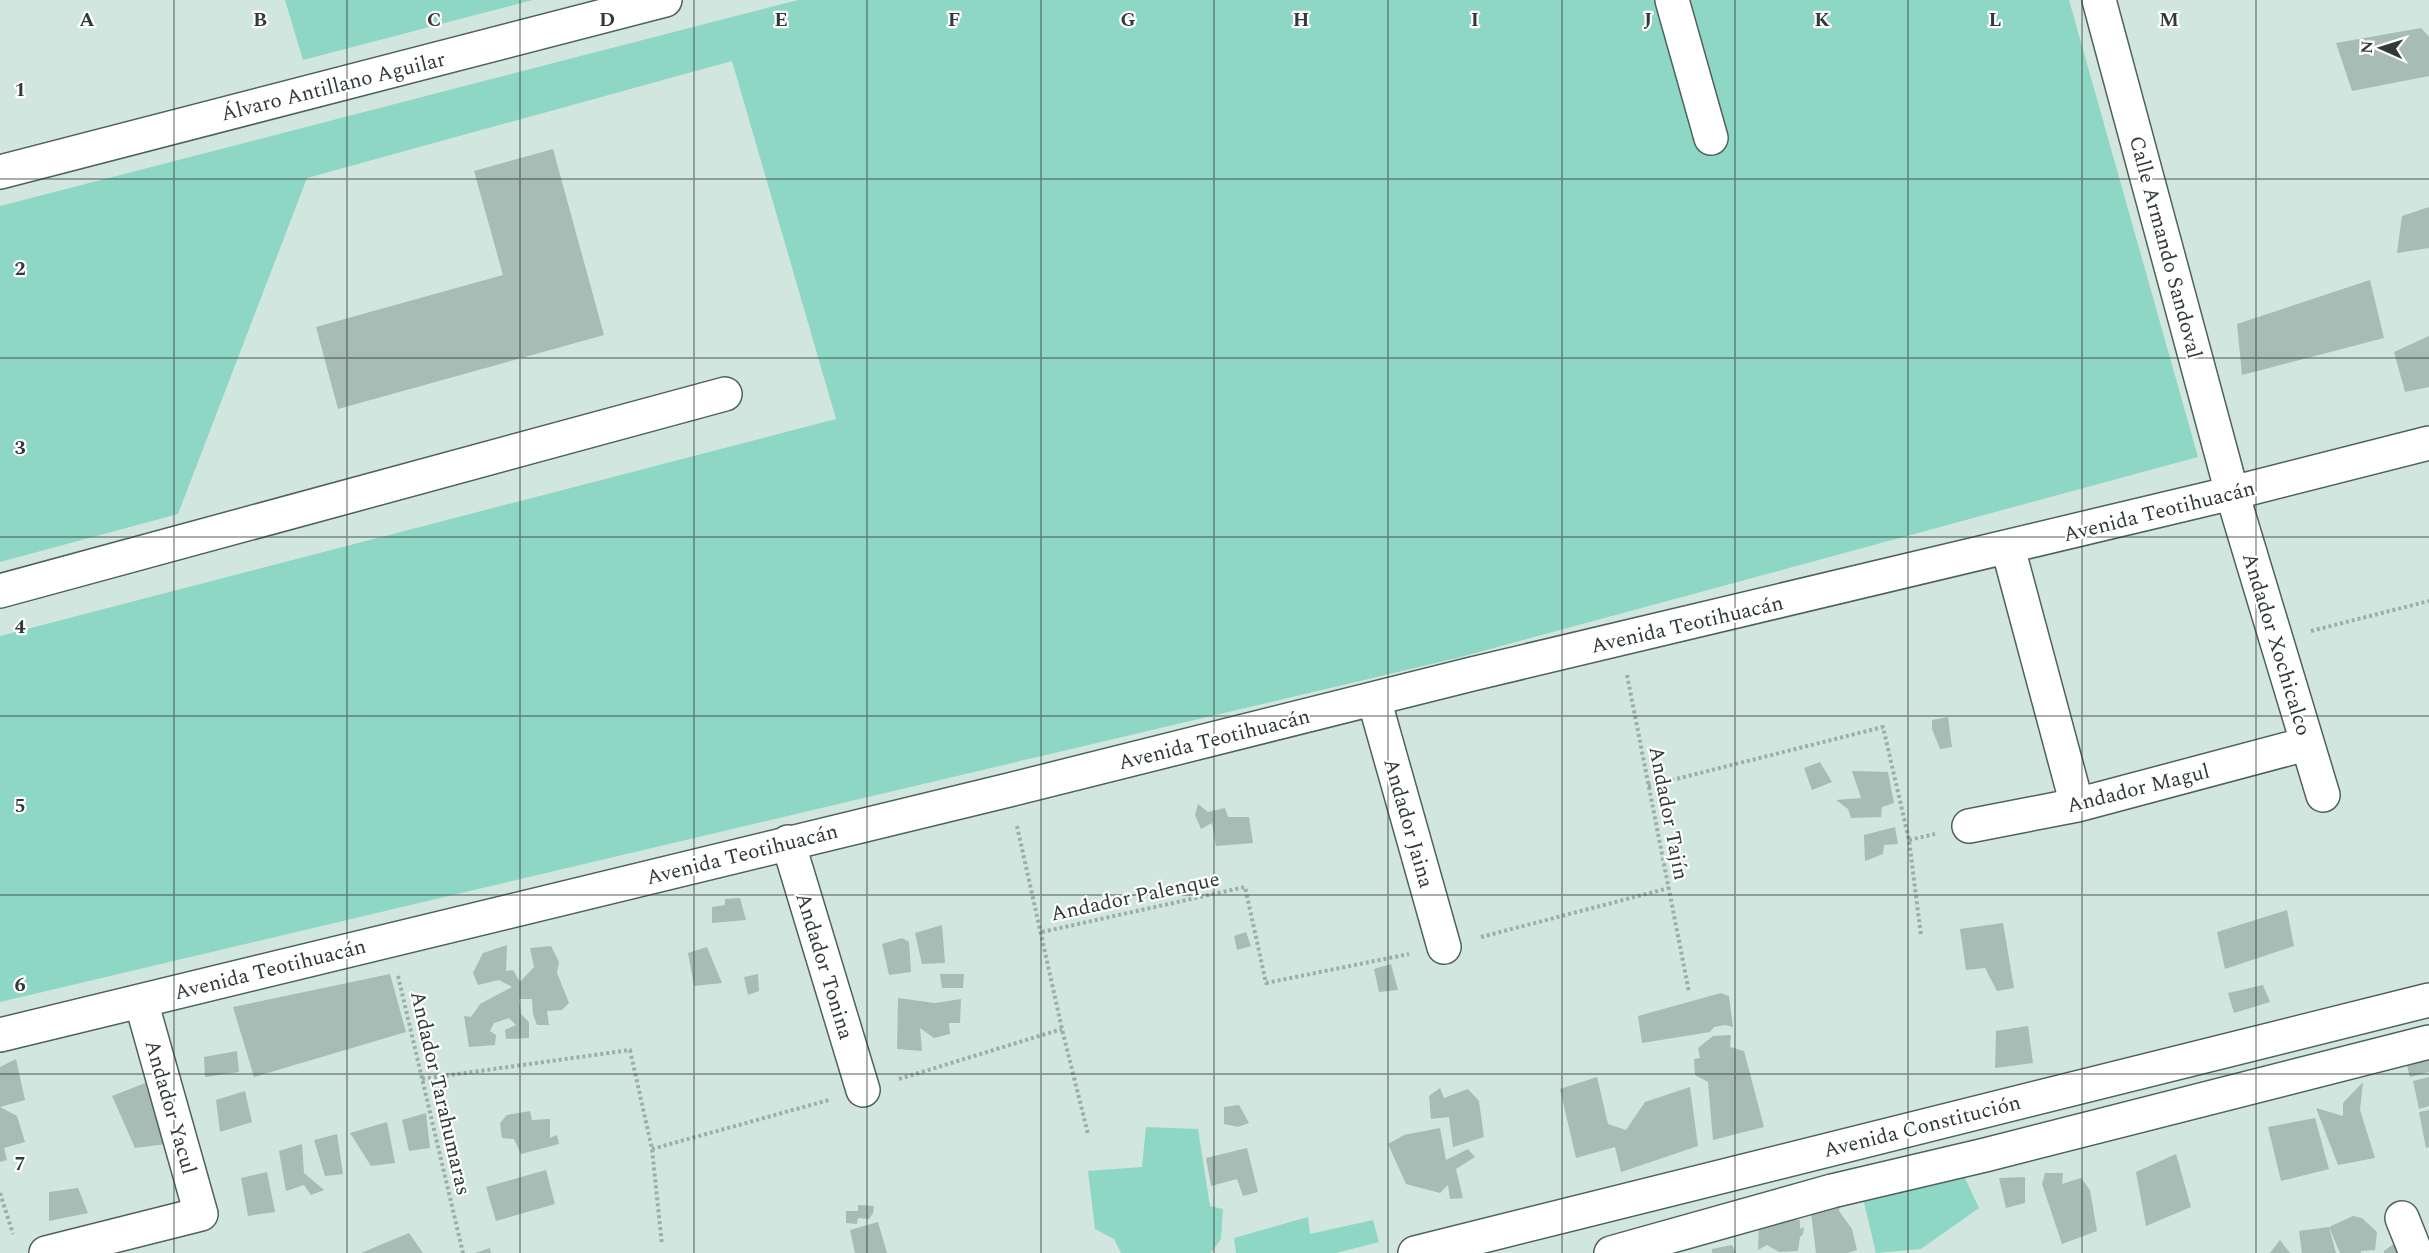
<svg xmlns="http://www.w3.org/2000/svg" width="2429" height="1253" font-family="Spectral,serif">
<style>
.green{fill:#8fd7c5}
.building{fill:#a6bcb5}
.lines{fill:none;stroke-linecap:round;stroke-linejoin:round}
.minor-casing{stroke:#4f625c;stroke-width:36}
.path{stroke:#9daea9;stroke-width:4;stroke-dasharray:3 3;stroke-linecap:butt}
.minor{stroke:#fff;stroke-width:33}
.grid{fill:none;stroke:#313a37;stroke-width:1.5;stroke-opacity:0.55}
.labels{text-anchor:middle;stroke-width:4.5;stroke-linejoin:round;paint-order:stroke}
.street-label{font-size:21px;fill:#313a37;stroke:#fff}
.grid-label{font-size:20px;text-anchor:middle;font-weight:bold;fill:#313a37;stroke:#fff;stroke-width:4.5;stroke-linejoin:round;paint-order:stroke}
</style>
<rect width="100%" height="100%" fill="#d0e6df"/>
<path class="green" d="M285,0H533L303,60Z
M798,0H2069L2198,457L1457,658L0,1002V636L836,419L732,61L307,178L178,514L0,562V206Z
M1146,1127L1198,1129L1210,1206L1223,1209L1221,1239L1211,1253H1121L1114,1239L1095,1229L1088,1171L1142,1167Z
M1964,1176L1979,1208L1921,1249L1876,1253L1863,1198Z
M1308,1217L1310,1234L1373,1220L1379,1242L1336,1253H1236L1234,1238Z"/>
<path class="building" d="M2421,28L2429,37V76L2352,91L2336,43Z
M553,149L604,335L338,409L316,327L503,275L474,171Z
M2429,207V248L2397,253L2402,216Z
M2370,280L2384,338L2242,375L2237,324Z
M2429,336V387L2405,392L2394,352Z
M1948,717L1952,747L1940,749L1932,729V720Z
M1820,762L1832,782L1812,790L1804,768Z
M1852,771L1888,772L1894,803L1882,807L1881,817L1851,818L1848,809L1836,800L1861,798Z
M1198,804L1208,812L1225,808L1228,817H1249L1253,843L1216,846L1212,823L1201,829L1195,815Z
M1895,827L1898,844L1884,845L1883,854L1865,861L1864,835Z
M740,898L746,920L712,923V907L725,905V899Z
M2287,910L2294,946L2225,969L2217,932Z
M2003,923L2014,988L1997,991L1985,968L1966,970L1960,929Z
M942,925L945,963L922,964L915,933Z
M1246,932L1251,946L1237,950L1234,936Z
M902,938L909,942L911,972L889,975L882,944Z
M507,945L506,971L513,970L520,982L534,967L530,948L551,946L559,962L557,973L569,1003L562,1010L547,1011L549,1025H537L533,1014L532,999H519L521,1014L529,1022V1038L506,1039L505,1030L516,1025L509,1018L494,1023L490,1031L496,1035L495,1045L469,1047L464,1016L471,1017L480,1004L512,987L499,980L478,985L473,973L483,953Z
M707,947L722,983L694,986L688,953Z
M1391,964L1398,990L1379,992L1374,969Z
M390,974L406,1032L254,1077L233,1007Z
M758,974L759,991L748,995L744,977Z
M940,974H964L963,988H942Z
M2263,985L2270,1002L2234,1013L2228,993Z
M1721,993L1729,996L1733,1027L1725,1025L1714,1027L1710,1032L1642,1043L1638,1016Z
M898,998L935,1003L961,999L960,1023H949L950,1034L934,1038L920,1028L922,1051L897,1049Z
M2028,1026L2033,1063L1995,1068L1996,1031Z
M1731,1035L1730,1047L1744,1051L1764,1127L1713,1140L1708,1082L1695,1075L1694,1059L1700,1058L1698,1048L1713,1036Z
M237,1051L239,1072L205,1077L204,1057Z
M2429,1051V1072L2410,1077L2405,1058Z
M16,1059L25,1100L0,1107V1067Z
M1597,1077L1608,1124L1626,1130L1645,1102L1690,1087L1698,1146L1621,1172L1615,1147L1576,1158L1560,1089Z
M2429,1077V1106L2419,1109L2413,1081Z
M148,1082L166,1144L135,1148L112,1096Z
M2363,1082L2360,1110L2375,1158L2338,1165L2316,1108L2343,1116V1103Z
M1440,1088L1444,1098L1468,1089L1479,1101L1484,1137L1453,1147L1449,1117L1431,1119L1429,1096Z
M245,1091L252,1122L220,1132L216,1100Z
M1239,1105L1249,1123L1238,1127L1224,1124V1107Z
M0,1107L17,1116L25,1142L4,1148L7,1160L0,1162Z
M2429,1110V1147L2426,1148L2419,1112Z
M530,1111L532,1120L550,1119V1138L557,1135L559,1144L521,1154L514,1139L502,1138L500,1123L507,1115Z
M426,1113L430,1148L409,1151L402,1120Z
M2315,1118L2329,1169L2281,1181L2268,1127Z
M387,1122L395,1163L371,1166L350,1133Z
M1440,1128L1446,1160L1468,1149L1475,1157L1456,1169L1463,1198L1450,1199L1448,1185L1440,1193L1406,1184L1388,1144L1404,1135Z
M337,1134L343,1174L325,1176L314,1140Z
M302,1144L304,1173L324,1190L311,1195L304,1185L286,1191L279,1151Z
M1247,1148L1258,1192L1243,1196L1237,1179L1211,1186L1206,1158Z
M2176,1154L2191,1207L2146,1226L2136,1172Z
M546,1170L555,1204L496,1221L486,1187Z
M267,1172L275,1212L248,1216L241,1178Z
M2045,1173H2063L2062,1184L2081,1178L2090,1190L2097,1231L2062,1244L2042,1184Z
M2025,1177V1203L2006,1208L1999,1178Z
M78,1188L88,1213L49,1221V1192Z
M1841,1198L1839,1211L1852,1229L1857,1250L1847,1253H1816L1810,1204Z
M858,1205L874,1206L873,1213L869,1219L858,1218L857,1224L846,1223V1211H858Z
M2353,1216L2362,1218L2377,1232L2375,1250L2361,1251V1253H2340L2329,1227Z
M1800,1220V1229L1804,1227L1803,1234L1800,1237L1798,1251L1779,1252L1767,1245L1758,1250L1759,1221Z
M878,1222L887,1253H855L850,1230Z
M2329,1227L2336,1253H2302L2299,1231Z
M409,1233L423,1253H361Z
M2402,1238L2405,1253H2384V1251Z
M2280,1240L2290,1253H2270Z
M1732,1245L1736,1253H1712V1249Z
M490,1248L491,1253H475Z"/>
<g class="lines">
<defs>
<path id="minor" d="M1672,0L1711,138
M2099,0L2232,493L2323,795
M0,172L665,0
M2008,548L2077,805
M0,591L725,394
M1374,699L1444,947
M1969,826L2077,805L2306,744
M788,842L863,1090
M0,1035L1009,790L1472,674L2232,493L2429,443
M2402,1218L2416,1253
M46,1253L201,1214L141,1001
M1415,1253L2429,1000
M1611,1253L1832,1191L1985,1155L2429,1042"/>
</defs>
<use href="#minor" class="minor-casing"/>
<path class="path" d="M2311,631L2429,601
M1627,675L1689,992
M1648,786L1883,727L1909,840L1921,936
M1017,826L1062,1029L1088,1134
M1909,840L1935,834
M1042,932L1245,887L1266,983L1409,954
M1481,937L1669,888
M398,976L463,1253
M422,1079L630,1050L652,1149L662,1245
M899,1079L1062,1029
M652,1149L829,1100
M0,1193L13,1234"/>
<use href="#minor" class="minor"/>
</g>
<path class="grid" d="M174,0V1253M347,0V1253M520,0V1253M694,0V1253M867,0V1253M1041,0V1253M1214,0V1253M1388,0V1253M1562,0V1253M1735,0V1253M1908,0V1253M2082,0V1253M2256,0V1253M0,179H2429M0,358H2429M0,537H2429M0,716H2429M0,895H2429M0,1074H2429"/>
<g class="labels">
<g class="street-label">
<text transform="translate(333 86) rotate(-14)" y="7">Álvaro Antillano Aguilar</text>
<text transform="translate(2166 247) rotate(75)" y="7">Calle Armando Sandoval</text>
<text transform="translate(2159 511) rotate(-14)" y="7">Avenida Teotihuacán</text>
<text transform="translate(1687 624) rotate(-13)" y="7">Avenida Teotihuacán</text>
<text transform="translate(2277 644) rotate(73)" y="7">Andador Xochicalco</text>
<text transform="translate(1214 739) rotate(-14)" y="7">Avenida Teotihuacán</text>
<text transform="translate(2138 788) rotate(-14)" y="7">Andador Magul</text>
<text transform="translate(1669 813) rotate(79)" y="7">Andador Tajín</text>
<text transform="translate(1409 823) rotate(74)" y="7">Andador Jaina</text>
<text transform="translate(742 854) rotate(-14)" y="7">Avenida Teotihuacán</text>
<text transform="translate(1135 896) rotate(-12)" y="7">Andador Palenque</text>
<text transform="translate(825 966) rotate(73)" y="7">Andador Tonina</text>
<text transform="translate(270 969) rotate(-14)" y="7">Avenida Teotihuacán</text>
<text transform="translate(441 1093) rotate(77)" y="7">Andador Tarahumaras</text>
<text transform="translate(171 1107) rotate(74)" y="7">Andador Yacul</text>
<text transform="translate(1922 1126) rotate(-14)" y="7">Avenida Constitución</text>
</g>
</g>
<g class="grid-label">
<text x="87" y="26">A</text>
<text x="260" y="26">B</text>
<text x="434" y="26">C</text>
<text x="607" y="26">D</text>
<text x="781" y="26">E</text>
<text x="954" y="26">F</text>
<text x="1128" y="26">G</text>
<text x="1301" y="26">H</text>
<text x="1475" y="26">I</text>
<text x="1648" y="26">J</text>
<text x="1822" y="26">K</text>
<text x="1995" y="26">L</text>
<text x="2169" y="26">M</text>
<text x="20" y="96">1</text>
<text x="20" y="275">2</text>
<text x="20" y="454">3</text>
<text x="20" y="633">4</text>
<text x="20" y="812">5</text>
<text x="20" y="991">6</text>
<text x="20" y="1170">7</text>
</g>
<g transform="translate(2381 48) rotate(273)" stroke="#ffffff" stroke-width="4.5" paint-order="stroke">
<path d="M0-4.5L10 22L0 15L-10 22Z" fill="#313a37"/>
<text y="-9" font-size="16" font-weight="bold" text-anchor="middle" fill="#313a37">N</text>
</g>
</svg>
